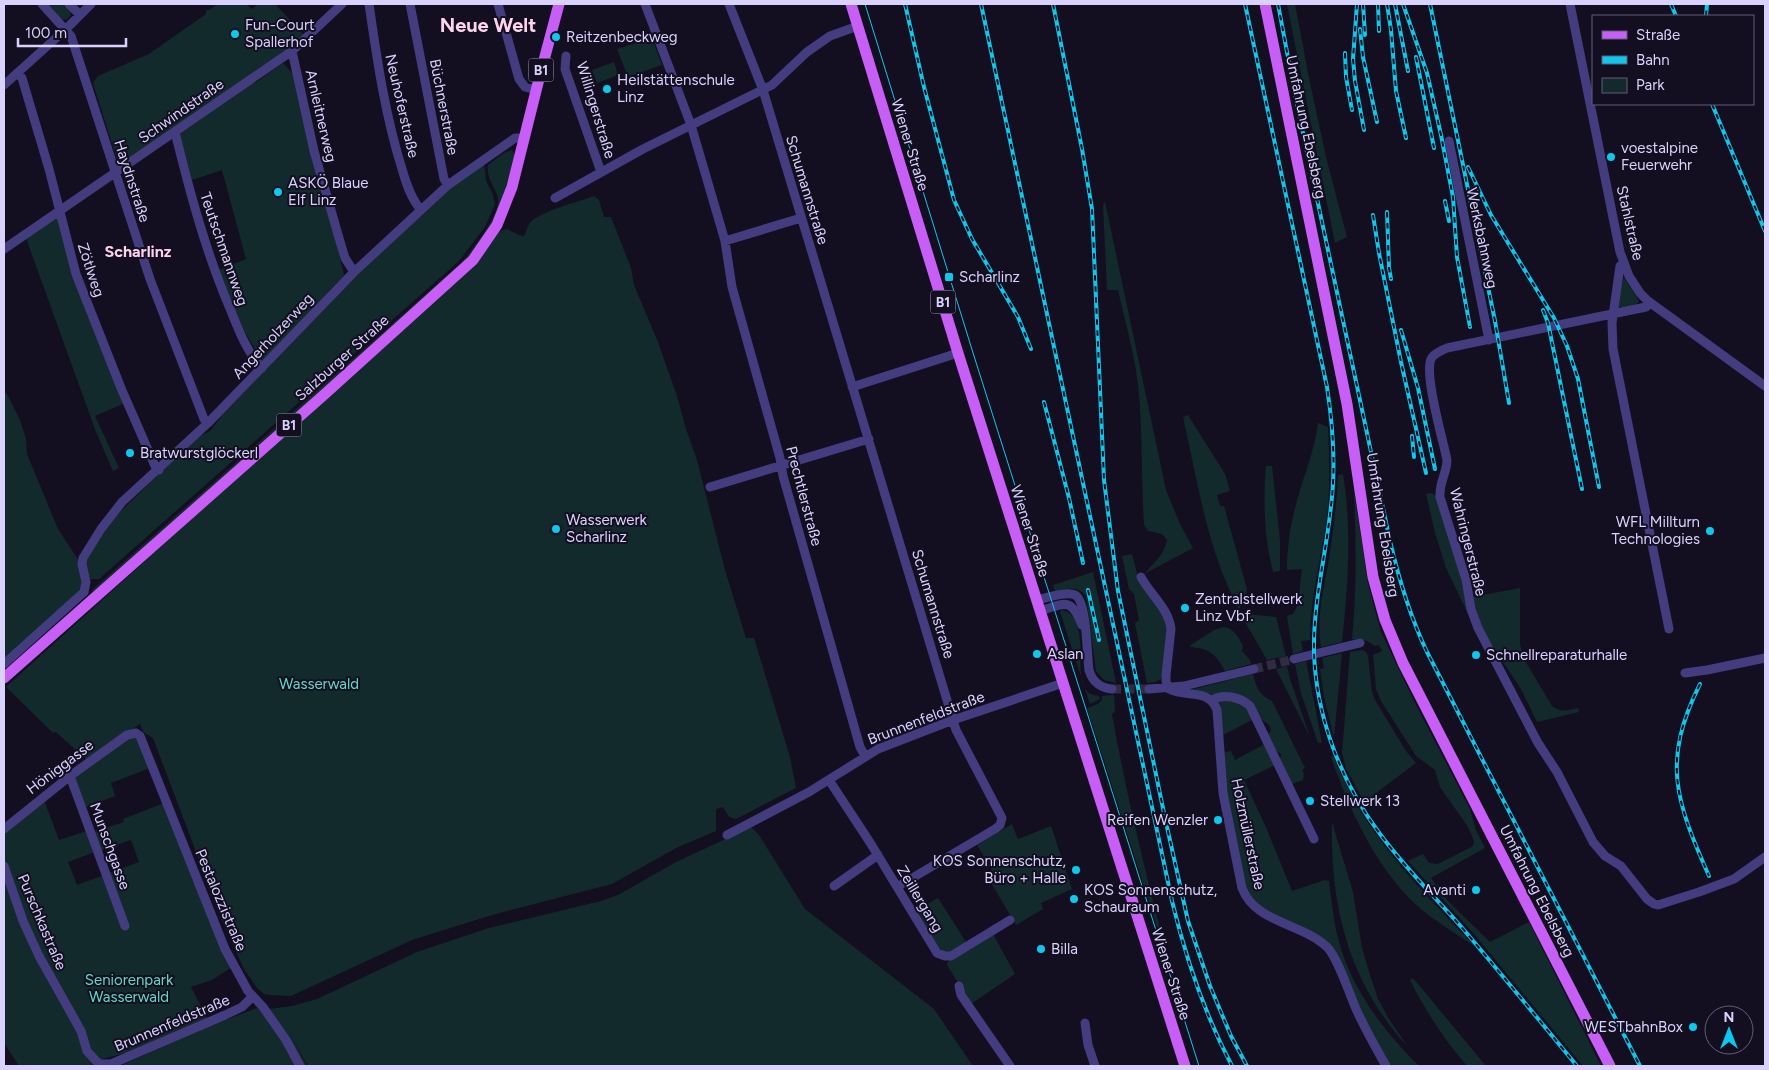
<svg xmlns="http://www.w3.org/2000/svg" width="1769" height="1070" font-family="Figtree,sans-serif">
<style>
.green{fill:#122a2b}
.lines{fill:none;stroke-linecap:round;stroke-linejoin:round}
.minor-tunnel{stroke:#312c42;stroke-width:9;stroke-dasharray:9 4.5;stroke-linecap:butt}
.minor{stroke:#433c7e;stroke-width:9}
.major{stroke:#c75ff6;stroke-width:11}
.tram{stroke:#0dc8ed;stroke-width:1}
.rail-casing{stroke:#0dc8ed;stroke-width:4}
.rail{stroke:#130f21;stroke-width:2;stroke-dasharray:5.5;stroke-linecap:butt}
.poi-dot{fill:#0dc8ed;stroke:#130f21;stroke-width:2}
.labels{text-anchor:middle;stroke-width:4;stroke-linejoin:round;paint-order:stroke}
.shield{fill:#130f21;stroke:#9e98bb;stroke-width:1}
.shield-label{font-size:14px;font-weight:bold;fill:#d9d2fd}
.poi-label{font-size:15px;fill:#d9d2fd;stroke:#130f21;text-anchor:start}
.street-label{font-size:15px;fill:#d9d2fd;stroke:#130f21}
.park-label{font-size:15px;fill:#62d8c2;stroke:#130f21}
.neighbourhood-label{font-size:16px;font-weight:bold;fill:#fdd4eb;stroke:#130f21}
.district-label{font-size:20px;font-weight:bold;fill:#fdd4eb;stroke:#130f21}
</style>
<rect width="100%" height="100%" fill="#130f21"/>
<path class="green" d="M47,4H65L70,11L71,15L66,20L61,19Z
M218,4H246L252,9L258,4H275L304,35L291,48L250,76L255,83L283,63L295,76L344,275L263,362L243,329L219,270L246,259L222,170L192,180L177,126L119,166L93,83L98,76L149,54L206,14V10H209Z
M1287,4H1295L1310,83L1327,161L1347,237L1335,243Z
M652,38L662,65L628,77L617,49Z
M614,62L618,75L597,83L592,70Z
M512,150L515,155L502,205L485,238L460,269L94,592L92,590L461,263C471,251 501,214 498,198C495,186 486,179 488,165L504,153Z
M484,162L486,181L493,195L495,204L485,227L459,261L99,579H90L86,565L87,558L90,550L121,511L196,438L210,431L224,413L358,272L455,184Z
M594,196L599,200L604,217H611L631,268L634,285L658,342L677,396L686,429L697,460L725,570L746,638H754L790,757L796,788L736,819L729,817L723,807L716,809V831L676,848L612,884L492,915L412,940L291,996L269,995L264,994L257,988L244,969L221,918L153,738L143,732L140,724L86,759L56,732L53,733L6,687L459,277L496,232L507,229L519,235L524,236C526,232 527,228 529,224C537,212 578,202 594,196Z
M1105,202L1166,490L1180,524L1193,548L1144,574C1153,564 1165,554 1167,540L1162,534L1148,531L1144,525C1141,478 1143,431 1138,384C1134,352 1125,321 1118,290H1107L1103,205Z
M57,216L125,403L95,416L119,468L113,471L96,432L26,238Z
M1623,279H1625L1639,301C1636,307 1625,308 1619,307V305Z
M4,393L7,394L20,420L26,439L27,454L58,529L79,561L82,578L80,592L4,660Z
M1188,415L1225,474L1230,491L1217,495L1220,506H1224L1247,589L1246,597L1239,609C1207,550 1198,483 1183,417Z
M1318,423L1328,427C1329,454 1330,481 1328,508C1323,552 1310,595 1310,640L1301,641L1303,651L1293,654L1287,616L1293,614L1298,604L1302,569L1287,570C1287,545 1291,521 1298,497C1305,472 1315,449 1318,423Z
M1266,466H1272L1280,540V571L1273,572C1264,537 1263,502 1266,466Z
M1343,474C1352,528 1348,588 1342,642L1321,647C1316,618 1324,587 1329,559C1333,531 1337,503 1338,475Z
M1354,491L1368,584L1381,632L1414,701L1470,809L1476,830L1485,848L1431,878L1449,902L1490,942L1529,922L1601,1066H1583L1474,934L1408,861L1423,854L1429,863L1438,864L1473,846L1474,841L1468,827L1440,787L1435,770L1416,756L1381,701L1376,689L1373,655L1382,651L1379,645L1375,646L1367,641L1352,639C1357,590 1356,541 1354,491Z
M1432,493L1437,497L1457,561L1469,616L1446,568L1435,533L1426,494Z
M1132,554L1138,577L1164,615L1168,627L1162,675L1161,679L1155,682L1147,683L1135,623L1139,620L1134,594L1129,589L1122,556Z
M1093,572L1116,683L1104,680L1096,671L1086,596C1077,585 1067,589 1055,592L1053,585Z
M1520,588V644L1524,659L1552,706C1560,713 1569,710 1578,708L1579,712L1537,722C1530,708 1524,693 1515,680C1497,652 1479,632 1472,597Z
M1062,610C1080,613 1080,639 1081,654L1080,655C1081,670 1078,695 1099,696L1100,699L1090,704L1060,612Z
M1245,614L1276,617L1286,656L1267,660L1241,615Z
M1224,627C1235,629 1238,637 1243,646L1242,651L1250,660L1251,664L1225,671C1221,663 1215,654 1206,650C1201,648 1195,648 1189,646L1214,630Z
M1363,650L1366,652L1368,656L1372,692L1375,700L1406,751L1416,763L1364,802L1346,768L1342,753L1350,652Z
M1342,653L1334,738L1324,697L1320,669L1324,668L1322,658Z
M1306,661L1322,743H1318L1301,693L1295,664Z
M1287,666L1290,679L1310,737L1276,669Z
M1253,674C1256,687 1259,695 1272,701L1305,768L1302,770L1304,774L1303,780L1292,784L1280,762L1281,754L1272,748L1268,735L1271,730L1270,726L1261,719L1256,711L1216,695L1191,690Z
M1114,695L1115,712L1112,714C1127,799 1148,883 1170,967L1087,708L1098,704L1102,700V696Z
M1220,699L1245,704L1254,719L1223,735L1217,702Z
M133,737L137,738L150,768L111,783L115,796L84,808L72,778L124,740Z
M1265,744L1275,765L1244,780L1265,825L1292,891L1325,880L1329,881C1331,898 1333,916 1337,934C1349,986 1382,1029 1419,1066H1390L1359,1009L1334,952L1271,914L1252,900L1245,886L1227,795L1222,753L1231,751L1235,760Z
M1333,756C1342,777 1352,798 1365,818C1395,865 1437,906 1475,947C1453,931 1427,917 1408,897C1371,857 1349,808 1331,757Z
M44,800L59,840L87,831L95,852L68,862L77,885L139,862L131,840L100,851L93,832L124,822L123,819L164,803L232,967L212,980L191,987L208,1020L126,1053L102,1059L93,1055L31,931L4,859V835Z
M1332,822L1353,892L1362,948L1371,978L1378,999L1389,1019L1408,1047C1349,983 1330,907 1332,822Z
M1012,824L1018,839L1051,826L1072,889L1041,903L1043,909L1016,925L990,881L996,877L977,845Z
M751,827L759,835L805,909L934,1009L973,1066H308L289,1033L307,1066H301L269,1009L292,1006L317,999L417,952L489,928L601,901L618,895L676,862Z
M4,874L75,1025L82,1048L93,1066H19L4,1043Z
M938,898L968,945L950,953L942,951L936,945L917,910Z
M993,934L1015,974L971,1004L947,965V963L951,959Z
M1413,978L1486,1066H1467C1444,1039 1426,1012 1410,980Z
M260,1007L282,1039L297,1066H120L209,1026Z"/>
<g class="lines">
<path class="minor-tunnel" d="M1254,669L1294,659
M1112,689H1149"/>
<path class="minor" d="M42,4L71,36L150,279L204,419L208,423
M69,4L80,15
M369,4C377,59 385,115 402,169C406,183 411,199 421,210
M410,4L444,179L448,185
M498,4L519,79L525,87L536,90
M645,4L691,125L725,241L732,287L780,458L783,476L860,747L865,756
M729,4L763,90L956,730L1002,818L1000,825L995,829L897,887
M1570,4L1620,252L1629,276L1640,293L1648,301L1765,386
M292,51L314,151L341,245L345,258L354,272
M566,56L565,69L601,172
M17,73L22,78L49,169L76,274L121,388L155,466L159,470
M4,85L66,29L91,4
M175,132C190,193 206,253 231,311C239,331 247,352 262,368
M1449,141L1489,340
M555,198L643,149L772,85L807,52L830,36L858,26
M725,241L801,218
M4,249L292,51L342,4
M1623,264L1620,266L1612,323L1613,349L1669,629
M1650,303L1646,307L1447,348C1441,351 1434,353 1431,359C1424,375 1443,440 1447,460C1447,473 1439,482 1440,497L1466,580L1471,609L1478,628L1538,743L1557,772L1593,842L1605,856L1621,866L1647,899L1654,904L1658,905L1699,892L1734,879L1765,857
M852,387L958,353
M710,487L869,439
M1141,577C1150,594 1169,609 1171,629L1166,675V681L1169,689C1187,698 1209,688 1217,710L1223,793L1242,888C1255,923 1302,923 1327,947C1338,958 1349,993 1356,1009C1365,1029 1376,1048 1386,1066
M1037,600C1046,598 1067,591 1075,595C1087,600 1087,657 1089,670C1092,681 1100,688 1112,689
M1040,611C1065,603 1071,597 1082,625
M1294,659L1360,643
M4,664L84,592L86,582L82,564L83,558L101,529L122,502L208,423L354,272L448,185L515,138H525
M1685,673L1707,670L1765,658
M1149,689L1184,686L1254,669
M1212,700C1224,693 1240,697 1250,706L1314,839
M70,776L125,926
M829,780L871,844L937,953L945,956H951L1010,920
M4,829L70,776L127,735L136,733L140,736L225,949L248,991L263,1007L286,1040L300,1066
M727,835L809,792L878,749L953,720L1063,683
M4,866L23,921L39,956L81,1031L87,1051L96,1061L101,1064H111L225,1015L242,1007L252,997
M834,886L878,855
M959,986L961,995L1010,1066
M1085,1023L1088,1045L1095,1066"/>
<path class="major" d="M851,4L958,353L1185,1066
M1265,4L1347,404L1373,577L1385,620L1403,663L1610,1066
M4,678L326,393L473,260L497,225L512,187L540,75L559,4"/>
<path class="tram" d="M865,4L974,356L1199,1066"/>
<defs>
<path id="rail" d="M905,4L924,87L954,200L972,239L1018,317L1031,349
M981,4L1172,901C1186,959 1204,1013 1232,1066
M1053,4L1082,149L1092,209L1104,480L1118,591L1165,818L1188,921L1210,986L1231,1036L1247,1066
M1245,4L1327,387C1333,426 1336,467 1331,506C1326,555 1313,602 1314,652C1316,717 1341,782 1380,834C1405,868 1436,898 1464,930C1502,975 1540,1021 1577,1066
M1278,4L1296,100L1390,541C1399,580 1410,616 1427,652L1640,1066
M1357,4L1353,59L1355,81L1364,130
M1363,4L1365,35
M1378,4L1379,31
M1387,4L1391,30L1396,91L1406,138
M1395,4L1408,71
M1403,4L1427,73L1441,135L1453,197L1457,257L1470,327
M1430,4L1495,321L1509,403
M1671,4L1676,16
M1706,16L1707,4
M1360,29L1363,57L1377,122
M1345,53L1346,77L1352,110
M1416,57L1434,148
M1712,104L1765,231
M1468,167L1491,215L1554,318L1567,346L1578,379L1599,487
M1445,201L1449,221
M1387,212L1389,268L1391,279
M1373,215L1379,253L1401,362L1426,473
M1543,310L1548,323L1582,489
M1401,330L1418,388L1435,469
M1044,402L1069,498L1083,563
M1412,436L1414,457
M1088,590L1099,640
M1700,684C1661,762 1676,801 1709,876"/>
</defs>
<use href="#rail" class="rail-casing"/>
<use href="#rail" class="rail"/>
</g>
<g class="poi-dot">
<circle cx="235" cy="34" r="5"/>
<circle cx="556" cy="37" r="5"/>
<circle cx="607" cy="89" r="5"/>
<circle cx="1611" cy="157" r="5"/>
<circle cx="278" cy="192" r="5"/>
<rect x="944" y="272" width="10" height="10" rx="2.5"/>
<circle cx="130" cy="453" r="5"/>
<circle cx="556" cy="529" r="5"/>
<circle cx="1710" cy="531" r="5"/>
<circle cx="1185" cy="608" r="5"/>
<circle cx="1037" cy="654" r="5"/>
<circle cx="1476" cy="655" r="5"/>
<circle cx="1310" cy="801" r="5"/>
<circle cx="1218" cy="820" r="5"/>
<circle cx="1076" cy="870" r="5"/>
<circle cx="1476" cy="890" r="5"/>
<circle cx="1074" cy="899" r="5"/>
<circle cx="1041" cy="949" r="5"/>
<circle cx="1693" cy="1027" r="5"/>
</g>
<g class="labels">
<g class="shield">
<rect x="528.5" y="58.5" width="25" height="23" rx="4"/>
<rect x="930.5" y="290.5" width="25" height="23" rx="4"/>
<rect x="276.5" y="413.5" width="25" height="23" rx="4"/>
</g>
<g class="shield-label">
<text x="541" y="75">B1</text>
<text x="943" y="307">B1</text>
<text x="289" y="430">B1</text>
</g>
<g class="poi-label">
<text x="245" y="30">Fun-Court<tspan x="245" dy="17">Spallerhof</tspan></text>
<text x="566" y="42">Reitzenbeckweg</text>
<text x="617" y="85">Heilstättenschule<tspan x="617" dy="17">Linz</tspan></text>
<text x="1621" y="153">voestalpine<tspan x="1621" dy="17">Feuerwehr</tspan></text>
<text x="288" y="188">ASKÖ Blaue<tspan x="288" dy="17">Elf Linz</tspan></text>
<text x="959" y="282">Scharlinz</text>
<text x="140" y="458">Bratwurstglöckerl</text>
<text x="566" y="525">Wasserwerk<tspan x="566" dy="17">Scharlinz</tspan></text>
<text x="1700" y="527" text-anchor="end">WFL Millturn<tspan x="1700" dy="17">Technologies</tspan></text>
<text x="1195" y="604">Zentralstellwerk<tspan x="1195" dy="17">Linz Vbf.</tspan></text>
<text x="1047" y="659">Aslan</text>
<text x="1486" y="660">Schnellreparaturhalle</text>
<text x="1320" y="806">Stellwerk 13</text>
<text x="1208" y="825" text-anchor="end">Reifen Wenzler</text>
<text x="1066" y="866" text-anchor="end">KOS Sonnenschutz,<tspan x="1066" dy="17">Büro + Halle</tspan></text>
<text x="1084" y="895">KOS Sonnenschutz,<tspan x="1084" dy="17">Schauraum</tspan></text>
<text x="1466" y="895" text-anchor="end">Avanti</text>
<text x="1051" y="954">Billa</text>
<text x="1683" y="1032" text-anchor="end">WESTbahnBox</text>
</g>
<g class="street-label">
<text transform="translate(402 106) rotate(77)" y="5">Neuhoferstraße</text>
<text transform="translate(444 107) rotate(79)" y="5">Büchnerstraße</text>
<text transform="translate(596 110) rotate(73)" y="5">Willingerstraße</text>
<text transform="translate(181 111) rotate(-35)" y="5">Schwindstraße</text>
<text transform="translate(321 116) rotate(77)" y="5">Arnleitnerweg</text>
<text transform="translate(1306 127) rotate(78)" y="5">Umfahrung Ebelsberg</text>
<text transform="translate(910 145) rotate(73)" y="5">Wiener Straße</text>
<text transform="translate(132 181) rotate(72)" y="5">Haydnstraße</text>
<text transform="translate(807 190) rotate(73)" y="5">Schumannstraße</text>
<text transform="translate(1630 223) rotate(77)" y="5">Stahlstraße</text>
<text transform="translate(1482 238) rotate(78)" y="5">Werksbahnweg</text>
<text transform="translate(224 249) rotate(71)" y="5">Teutschmannweg</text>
<text transform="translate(91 270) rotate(72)" y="5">Zötlweg</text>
<text transform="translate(273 336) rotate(-47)" y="5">Angerholzerweg</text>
<text transform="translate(342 358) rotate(-42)" y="5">Salzburger Straße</text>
<text transform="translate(804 496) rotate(75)" y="5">Prechtlerstraße</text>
<text transform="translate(1383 525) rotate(81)" y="5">Umfahrung Ebelsberg</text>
<text transform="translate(1030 531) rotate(72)" y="5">Wiener Straße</text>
<text transform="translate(1468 542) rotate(76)" y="5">Wahringerstraße</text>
<text transform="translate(933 604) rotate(73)" y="5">Schumannstraße</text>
<text transform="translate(926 718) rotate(-21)" y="5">Brunnenfeldstraße</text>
<text transform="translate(60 767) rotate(-37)" y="5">Höniggasse</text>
<text transform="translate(1248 834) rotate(78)" y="5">Holzmüllerstraße</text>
<text transform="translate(110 846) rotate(70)" y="5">Munschgasse</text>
<text transform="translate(1537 891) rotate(63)" y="5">Umfahrung Ebelsberg</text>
<text transform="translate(920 899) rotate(59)" y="5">Zeillergang</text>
<text transform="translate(221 900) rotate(67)" y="5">Pestalozzistraße</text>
<text transform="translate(42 922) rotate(67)" y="5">Purschkastraße</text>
<text transform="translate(1171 974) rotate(72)" y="5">Wiener Straße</text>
<text transform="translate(172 1023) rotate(-23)" y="5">Brunnenfeldstraße</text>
</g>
<g class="park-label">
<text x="319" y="689">Wasserwald</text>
<text x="129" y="985">Seniorenpark<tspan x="129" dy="17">Wasserwald</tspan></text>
</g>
<g class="neighbourhood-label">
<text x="138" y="257">Scharlinz</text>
</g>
<g class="district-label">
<text x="488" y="32">Neue Welt</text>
</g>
</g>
<rect width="1769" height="1070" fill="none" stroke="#d9d2fd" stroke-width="10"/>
<rect x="1592" y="15" width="162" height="90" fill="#130f21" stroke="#625d79"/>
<rect x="1602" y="31" width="25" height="8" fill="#c75ff6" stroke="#625d79"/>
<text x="1636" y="40" font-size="15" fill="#d9d2fd">Straße</text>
<rect x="1602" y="56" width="25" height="8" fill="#0dc8ed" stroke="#625d79"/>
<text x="1636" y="65" font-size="15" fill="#d9d2fd">Bahn</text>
<rect x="1602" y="78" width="25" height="15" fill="#122a2b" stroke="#625d79"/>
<text x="1636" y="90" font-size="15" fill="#d9d2fd">Park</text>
<g transform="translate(1729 1030)"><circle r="24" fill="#130f21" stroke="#625d79"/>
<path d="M0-4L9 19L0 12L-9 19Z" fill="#0dc8ed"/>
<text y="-8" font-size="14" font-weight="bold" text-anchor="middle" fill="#d9d2fd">N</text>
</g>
<path d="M18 38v8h108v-8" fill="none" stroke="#d9d2fd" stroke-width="2.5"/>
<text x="25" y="38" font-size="15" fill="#d9d2fd" stroke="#130f21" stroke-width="4" paint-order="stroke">100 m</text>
</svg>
